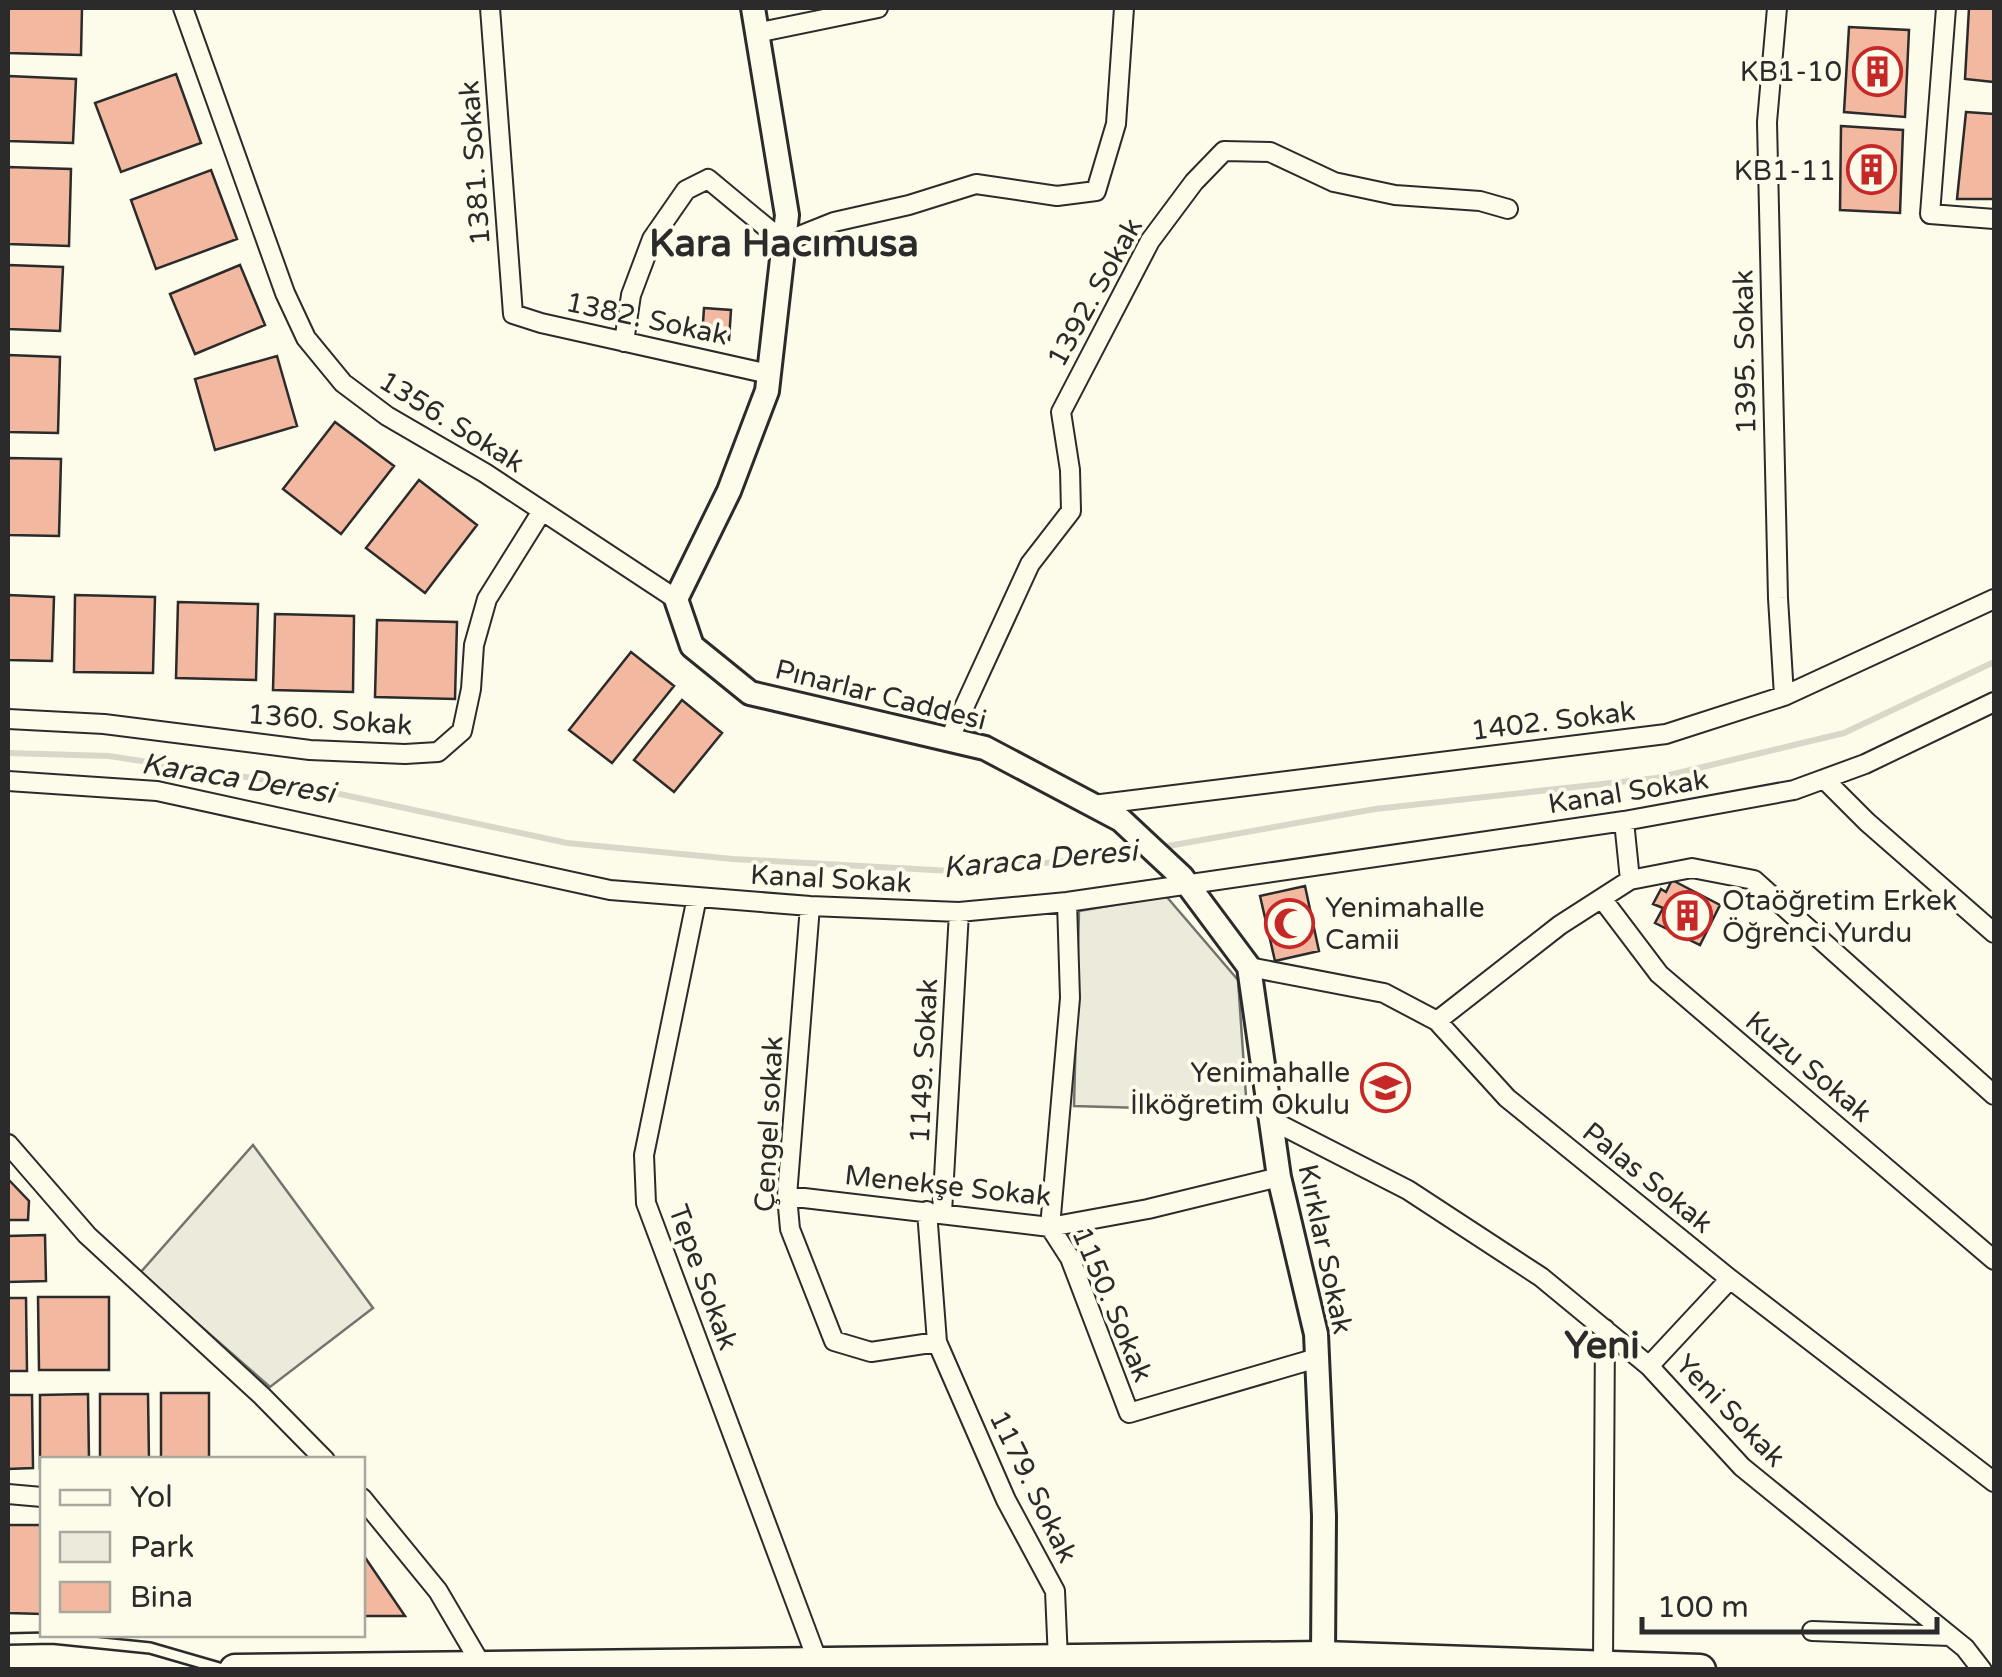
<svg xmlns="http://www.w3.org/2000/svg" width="2002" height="1677" font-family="'Varela Round',sans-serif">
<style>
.green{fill:#ecebdb;stroke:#74746e;stroke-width:2.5}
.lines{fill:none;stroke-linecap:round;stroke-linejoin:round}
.stream{stroke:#d8d7c9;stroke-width:6}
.building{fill:#f2b8a0;stroke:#2b2b2b;stroke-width:2.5}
.service-casing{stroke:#2b2b2b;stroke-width:14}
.minor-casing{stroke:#2b2b2b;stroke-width:22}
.tertiary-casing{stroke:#2b2b2b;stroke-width:28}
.trunk-casing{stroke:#2b2b2b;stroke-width:35}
.service{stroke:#fdfbea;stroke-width:9}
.minor{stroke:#fdfbea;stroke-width:18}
.tertiary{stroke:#fdfbea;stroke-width:22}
.trunk{stroke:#fdfbea;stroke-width:30}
.labels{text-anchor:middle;stroke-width:8;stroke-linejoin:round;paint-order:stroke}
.poi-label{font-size:28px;fill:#2b2b2b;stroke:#fdfbea;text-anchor:end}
.street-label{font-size:28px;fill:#2b2b2b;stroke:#fdfbea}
.water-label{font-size:30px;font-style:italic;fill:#2b2b2b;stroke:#fdfbea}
.district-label{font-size:38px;font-weight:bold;fill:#2b2b2b;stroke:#fdfbea}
</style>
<rect width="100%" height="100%" fill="#fdfbea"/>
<path class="green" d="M1166,896L1238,980L1247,1111L1074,1106L1079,911Z
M253,1145L373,1308L270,1387L140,1273Z"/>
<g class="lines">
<path class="stream" d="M8,753L109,756L298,785L567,843L733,859L952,871L1101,858L1145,850
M1157,848L1375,809L1657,778L1844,733L1994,662"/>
</g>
<path class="building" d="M8,8H82L81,55L8,53Z
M1969,8H1994V82L1965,79Z
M1849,27L1909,30L1905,117L1844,112Z
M176,74L201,143L121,172L95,103Z
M8,76L76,79L73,143L8,141Z
M1966,112L1994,114V199H1957Z
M1841,126L1903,130L1900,213L1840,210Z
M8,167L71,169L69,246L8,244Z
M211,170L237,239L156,269L131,200Z
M8,265L63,267L60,331L8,329Z
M240,265L265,325L195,354L170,294Z
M704,308L731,310L729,340L702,338Z
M8,355L60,357L58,433L8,432Z
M277,356L297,426L215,450L195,379Z
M335,422L394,466L341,534L283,489Z
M8,458L61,459L59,536L8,535Z
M419,480L477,525L425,593L366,548Z
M8,595L54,597L52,661L8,660Z
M75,595L155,597L153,673L74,672Z
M178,602L258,604L256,680L176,678Z
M275,614L354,616L353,692L273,690Z
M377,620L457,622L455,699L375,697Z
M631,652L674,686L612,763L569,730Z
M682,700L722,733L674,792L634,760Z
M1672,880L1720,905L1700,945L1655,923L1663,908L1653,904L1661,889L1666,892Z
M1305,886L1319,951L1275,961L1260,896Z
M8,1179L29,1201L28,1220H8Z
M45,1235L46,1281L8,1282V1236Z
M38,1297H109V1370H39Z
M8,1298H26L27,1371H8Z
M161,1393H209V1460H161Z
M88,1394L89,1460H42V1468H40V1395Z
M100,1394H148L149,1460H100Z
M8,1395H32L33,1468L8,1469Z
M8,1525H42V1614L8,1613Z
M362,1553L405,1616H362Z"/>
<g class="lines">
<defs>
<path id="service" d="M8,1639L52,1638L150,1648L226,1670"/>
<path id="minor" d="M183,8L285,293L306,338L343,383L387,416L485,473L676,599
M490,8L513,314L541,323L769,374
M1777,8L1767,122L1778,598L1784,696
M1946,8L1930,214L1994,219
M756,33L878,8
M624,342L631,295L652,239L686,190L708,179L784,242L834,222L909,205L976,184L1057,196L1096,191L1116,124L1124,8
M8,719L104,724L310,750L405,754L438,752L462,731L471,689L474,645L487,599L542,511
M949,740L1030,564L1071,511L1070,470L1061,412L1150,241L1194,182L1224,151L1270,152L1334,182L1395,195L1480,201L1508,209
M1825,780L1867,822L1994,933
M8,781L157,791L610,890L810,906L959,912L1067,902L1624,821L1794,790L1865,764L1994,702
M1093,805L1666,734L1784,696L1994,599
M1624,821L1630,880
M697,897L644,1155L646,1203L818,1662
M1603,900L1659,974L1994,1260
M1067,902L1070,998L1050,1227L1070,1258L1129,1413L1317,1358
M810,906L787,1196L790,1229L834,1341L871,1352L937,1342L927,1211
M1249,967L1384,993L1437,1021L1507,1098L1730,1279L1994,1482
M1437,1021L1560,925L1630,880L1692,868L1754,880L1994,1095
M1271,1120L1408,1190L1541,1277L1649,1366L1742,1467L1965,1648L1982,1670
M8,1144L87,1235L262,1396L325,1460
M787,1196L1050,1227L1148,1209L1279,1177
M942,1213L959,912
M937,1342L1006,1500L1055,1591L1058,1660
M1649,1366L1730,1279
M8,1494L42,1497
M362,1498L438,1591L482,1666
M1812,1631L1950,1636
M1603,1665L1605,1329"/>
<path id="tertiary" d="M753,8L787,215L767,391L729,491L676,599L692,646L750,693L985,748L1121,820L1182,877L1249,967L1279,1177L1316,1334L1324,1516L1323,1657"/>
<path id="trunk" d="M235,1670L1323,1657L1700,1670"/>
</defs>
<use href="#service" class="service-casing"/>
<use href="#minor" class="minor-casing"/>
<use href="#tertiary" class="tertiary-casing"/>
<use href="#trunk" class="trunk-casing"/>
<use href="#service" class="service"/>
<use href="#minor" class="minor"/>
<use href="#tertiary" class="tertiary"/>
<use href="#trunk" class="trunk"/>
</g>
<defs>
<symbol id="building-ring" viewBox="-11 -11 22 22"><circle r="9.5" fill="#fdfbea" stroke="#c62828" stroke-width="1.5"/><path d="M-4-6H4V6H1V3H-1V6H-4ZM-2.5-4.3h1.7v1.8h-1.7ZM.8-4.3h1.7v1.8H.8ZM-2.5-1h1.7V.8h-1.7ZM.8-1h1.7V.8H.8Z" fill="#c62828"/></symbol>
<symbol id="mosque-ring" viewBox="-11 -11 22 22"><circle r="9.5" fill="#fdfbea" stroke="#c62828" stroke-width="1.5"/><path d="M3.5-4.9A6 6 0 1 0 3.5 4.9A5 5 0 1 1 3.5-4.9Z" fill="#c62828"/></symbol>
<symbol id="school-ring" viewBox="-11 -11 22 22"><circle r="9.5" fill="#fdfbea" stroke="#c62828" stroke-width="1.5"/><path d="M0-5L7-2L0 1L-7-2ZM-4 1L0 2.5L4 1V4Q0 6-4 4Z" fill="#c62828"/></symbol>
</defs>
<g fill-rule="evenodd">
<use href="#building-ring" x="1850" y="44" width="55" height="55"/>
<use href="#building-ring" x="1844" y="142" width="55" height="55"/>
<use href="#building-ring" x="1660" y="888" width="55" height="55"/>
<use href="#mosque-ring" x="1262" y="896" width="55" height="55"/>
<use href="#school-ring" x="1358" y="1060" width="55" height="55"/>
</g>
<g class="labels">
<g class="poi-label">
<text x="1842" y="81">KB1-10</text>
<text x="1836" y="180">KB1-11</text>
<text x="1722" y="910" text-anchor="start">Otaöğretim Erkek<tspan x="1722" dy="32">Öğrenci Yurdu</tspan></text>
<text x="1325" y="917" text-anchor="start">Yenimahalle<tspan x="1325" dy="32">Camii</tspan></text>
<text x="1350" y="1082">Yenimahalle<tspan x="1350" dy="32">İlköğretim Okulu</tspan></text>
</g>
<g class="street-label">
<text transform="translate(474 163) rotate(-94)" y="10">1381. Sokak</text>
<text transform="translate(1094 292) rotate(-61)" y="10">1392. Sokak</text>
<text transform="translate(647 318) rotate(12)" y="10">1382. Sokak</text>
<text transform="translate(1744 352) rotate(-91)" y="10">1395. Sokak</text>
<text transform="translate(452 421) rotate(32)" y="10">1356. Sokak</text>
<text transform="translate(881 694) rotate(14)" y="10">Pınarlar Caddesi</text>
<text transform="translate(330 719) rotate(4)" y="10">1360. Sokak</text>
<text transform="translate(1553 720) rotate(-7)" y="10">1402. Sokak</text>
<text transform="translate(1628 791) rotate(-9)" y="10">Kanal Sokak</text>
<text transform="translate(831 878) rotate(3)" y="10">Kanal Sokak</text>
<text transform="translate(923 1061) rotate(-87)" y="10">1149. Sokak</text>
<text transform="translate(1809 1066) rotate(40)" y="10">Kuzu Sokak</text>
<text transform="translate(768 1124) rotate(-87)" y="10">Çengel sokak</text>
<text transform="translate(1648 1177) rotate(39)" y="10">Palas Sokak</text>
<text transform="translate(948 1185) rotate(6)" y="10">Menekşe Sokak</text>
<text transform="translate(1326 1249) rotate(78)" y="10">Kırklar Sokak</text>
<text transform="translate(704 1277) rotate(70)" y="10">Tepe Sokak</text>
<text transform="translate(1113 1304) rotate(67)" y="10">1150. Sokak</text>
<text transform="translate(1731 1410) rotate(46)" y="10">Yeni Sokak</text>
<text transform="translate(1034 1486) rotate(64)" y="10">1179. Sokak</text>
</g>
<g class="water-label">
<text transform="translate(238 778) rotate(9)" y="10">Karaca Deresi</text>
<text transform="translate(1040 859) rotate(-5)" y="10">Karaca Deresi</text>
</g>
<g class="district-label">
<text x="784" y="256">Kara Hacımusa</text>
<text x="1602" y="1358">Yeni</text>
</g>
</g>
<rect width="2002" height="1677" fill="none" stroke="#2b2b2b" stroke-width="20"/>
<rect x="40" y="1457" width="325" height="180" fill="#fdfbea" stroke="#a9a89e" stroke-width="2.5"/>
<rect x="60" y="1490" width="50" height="15" fill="#fdfbea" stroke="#a9a89e" stroke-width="2.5"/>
<text x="130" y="1507" font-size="30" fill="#2b2b2b">Yol</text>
<rect x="60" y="1532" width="50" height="30" fill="#ecebdb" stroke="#a9a89e" stroke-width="2.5"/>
<text x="130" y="1557" font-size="30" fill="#2b2b2b">Park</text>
<rect x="60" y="1582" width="50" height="30" fill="#f2b8a0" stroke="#a9a89e" stroke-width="2.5"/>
<text x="130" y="1607" font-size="30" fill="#2b2b2b">Bina</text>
<path d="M1642 1617v15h295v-15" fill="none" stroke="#2b2b2b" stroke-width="5"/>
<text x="1657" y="1617" font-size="30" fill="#2b2b2b" stroke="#fdfbea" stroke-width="8" paint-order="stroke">100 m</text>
</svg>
